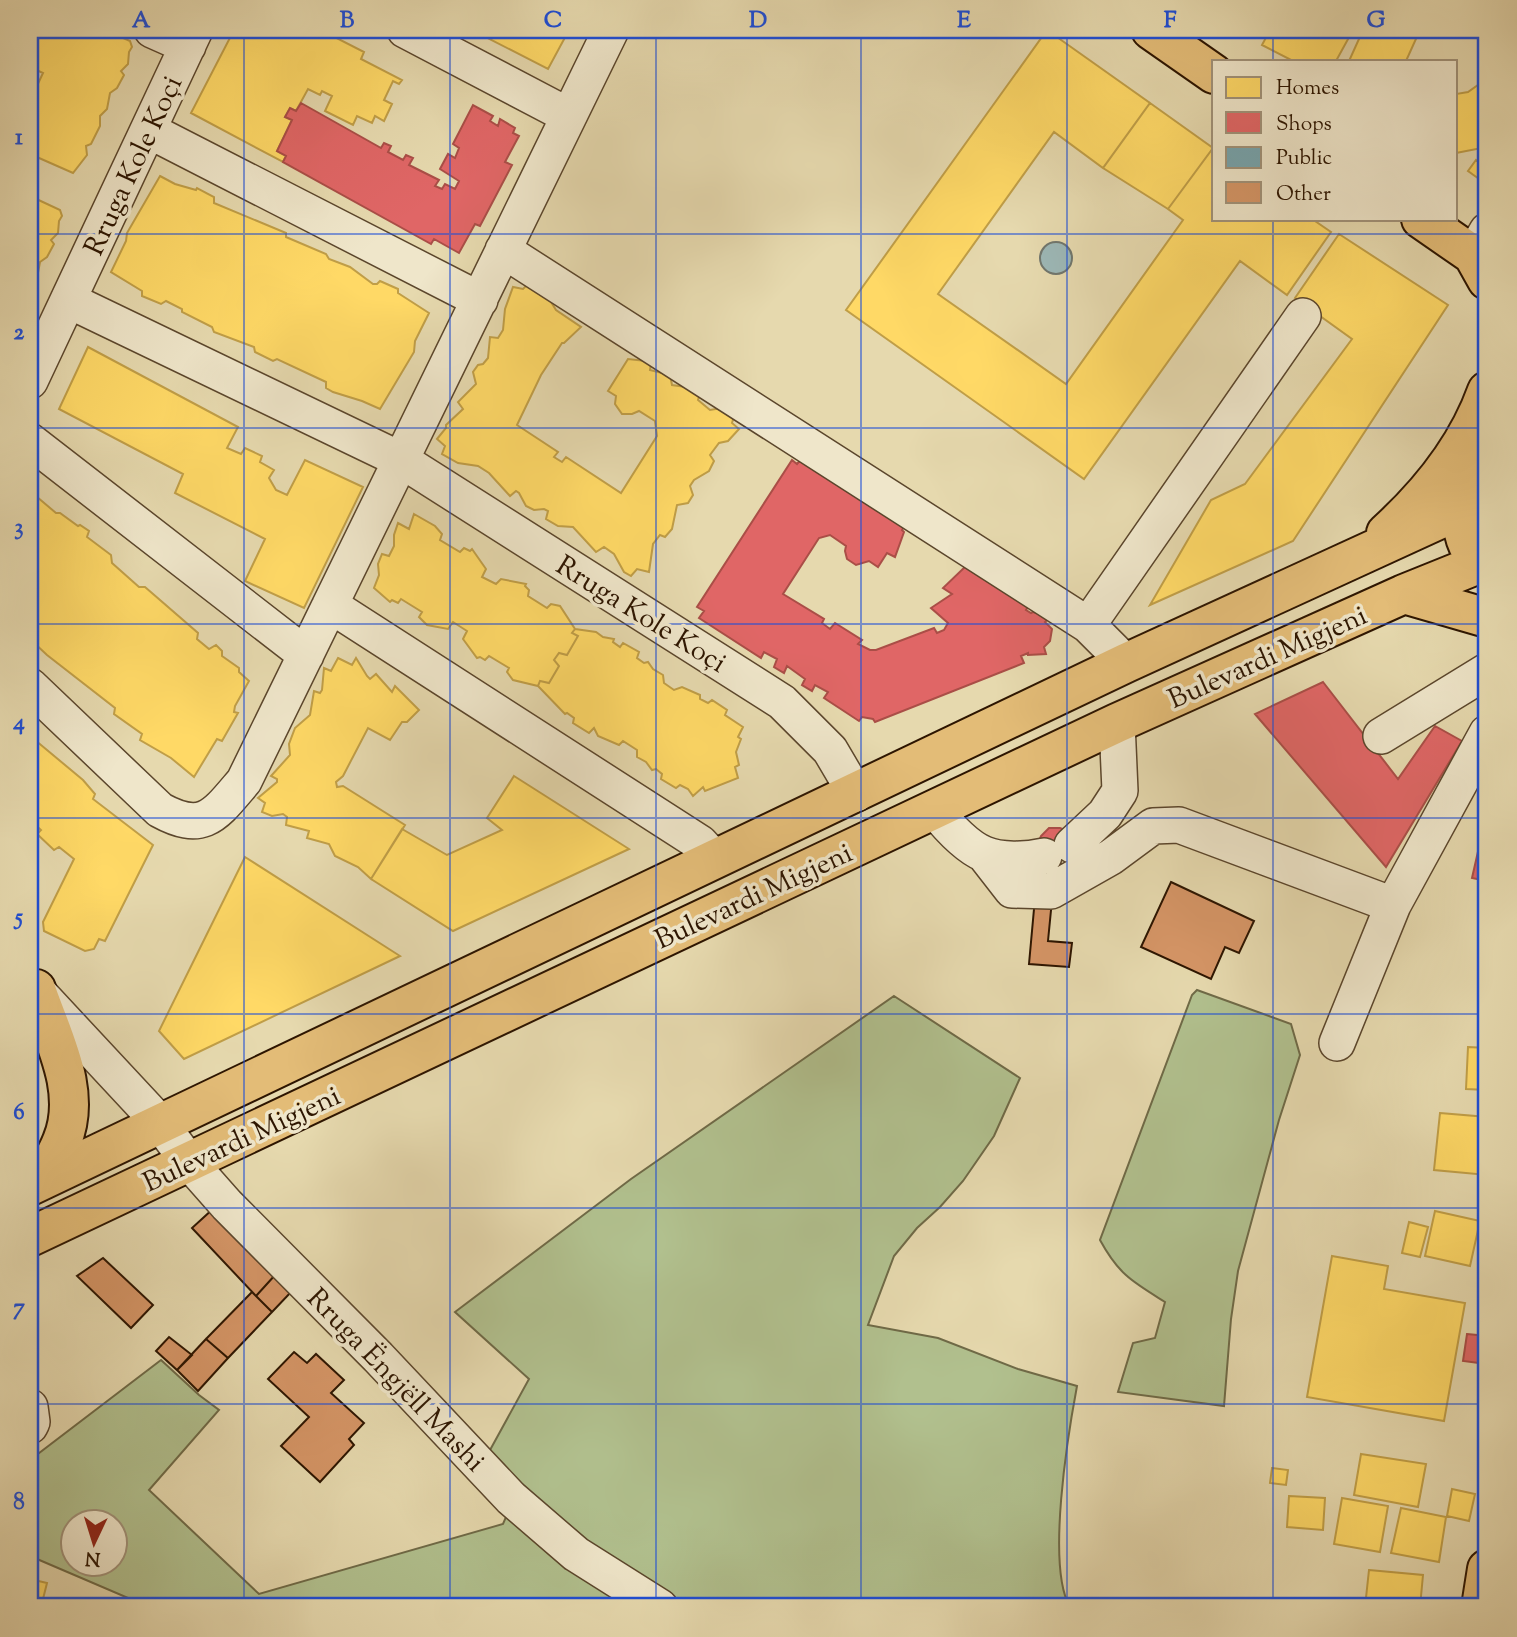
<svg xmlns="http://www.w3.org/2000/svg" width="1517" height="1637" font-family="'Sorts Mill Goudy',serif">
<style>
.green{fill:#b1c08e;stroke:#6f6a47;stroke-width:2;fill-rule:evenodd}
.water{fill:#9cb7b6;stroke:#70766d;stroke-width:2}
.homes{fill:#ffd966;stroke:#c09e47;stroke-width:2}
.shops{fill:#e06666;stroke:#aa4e47;stroke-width:2}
.public{fill:#76a5af;stroke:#607a7a;stroke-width:2}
.building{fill:#d59566;stroke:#2d1500;stroke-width:2}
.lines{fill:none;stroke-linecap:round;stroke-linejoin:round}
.minor-casing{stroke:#5b462c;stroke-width:38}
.major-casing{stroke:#2d1500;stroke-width:42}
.minor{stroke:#efe6ca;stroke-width:35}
.major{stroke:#e3bc77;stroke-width:38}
.grid{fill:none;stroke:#1d4ed8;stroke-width:2;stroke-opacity:0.55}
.labels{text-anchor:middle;stroke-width:7;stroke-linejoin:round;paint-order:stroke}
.street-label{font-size:28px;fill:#2d1500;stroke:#efe6ca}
.neatline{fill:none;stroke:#1d4ed8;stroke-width:2.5}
.grid-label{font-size:23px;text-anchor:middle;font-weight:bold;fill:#1d4ed8}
</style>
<rect width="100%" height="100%" fill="#e6d9ae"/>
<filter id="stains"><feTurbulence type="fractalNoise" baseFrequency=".00286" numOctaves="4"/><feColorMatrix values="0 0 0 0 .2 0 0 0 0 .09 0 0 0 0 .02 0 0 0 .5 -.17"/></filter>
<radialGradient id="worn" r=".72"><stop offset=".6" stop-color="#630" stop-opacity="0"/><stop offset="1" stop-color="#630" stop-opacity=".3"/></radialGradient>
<path class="green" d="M1197,990L1291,1024L1300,1055L1279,1120L1238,1271L1231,1319L1224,1406L1118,1392L1133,1343L1155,1338L1165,1302C1133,1282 1119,1275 1100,1240L1192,995Z
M894,996L1020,1078L994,1136L963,1181L940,1207L917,1228L894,1256L868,1325L938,1338L1018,1369L1077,1386C1068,1434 1046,1567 1070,1607H670L484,1461L529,1379L455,1312L631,1179Z
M161,1360L199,1395L219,1410L149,1490L259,1594L503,1524L509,1510L644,1607H149L30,1556V1460ZM74,1522H116V1564H74Z"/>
<path class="water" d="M1040 258a16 16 0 1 1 32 0a16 16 0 1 1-32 0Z"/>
<path class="homes" d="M30,30H48L58,35L59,30L74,37L78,30H105L130,41L132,47L129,52L128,64L121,71L124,75L117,88L110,93L107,109L100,116V126L91,144L86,146L87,155L73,173L30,154V101L43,73L30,67Z
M234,30H321L364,52L361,59L402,80L399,84L393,81L384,100L392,104L384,121L375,116L372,123L357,116L353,125L325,111L332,96L322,91L320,95L308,89L296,111L290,108L285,117L292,120L277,151L286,156L283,162L191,113Z
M472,30H569L548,69Z
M1047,30L1150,103L1103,168L1054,132L938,294L1066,384L1183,220L1168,209L1213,148L1214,219H1312L1331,232L1287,295L1240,261L1084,479L846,310Z
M1270,30H1353L1336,61H1293L1262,45Z
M1363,30H1420L1406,61H1349Z
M1487,75V147L1456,153V94L1468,92L1482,82Z
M1150,103L1213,148L1168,209L1103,168Z
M1476,160L1487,169L1486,184L1468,171Z
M160,176L175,184L196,190L197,188L214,197V203L286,233V237L326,254L329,259L350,267L373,284H377L380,281L398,289V293L429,313L415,341L414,352L380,409L362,401L333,392L326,388V382L277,359L273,361L255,352L254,347L214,332L212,327L182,312V309L166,301L161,304L142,296V291L111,272L126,241L127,233Z
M30,196L60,210L62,216L59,221L58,233L51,240L54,244L47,257L40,262L37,278L30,286V296Z
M1339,234L1448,305L1293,541L1150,605L1211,500L1245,484L1352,339L1295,298Z
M530,282L548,297L556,310L581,327L564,343H562L541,375L517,425L558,452L554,457L562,462L566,457L621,493L657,436L655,421L639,411L632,414H622L615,404L616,396L608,391L628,359L646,361L651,364L650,370L670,375L672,385L686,387L700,394L698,400L710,410L722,408L735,413L732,423L739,429L728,441L719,443L710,455L714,461L709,471L694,480L690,486L693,495L688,503L677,505L672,529L665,537L660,535L653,544L649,572L637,569L631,576L624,572L614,554L604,547L596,552L573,527L558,526L546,519L548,511L544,509L534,510L526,506L519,493L516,491L510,496L489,473L478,466L458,463L442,454L445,446L437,439L446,428V425L463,409L458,402L476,384L473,372L478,365L483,364L488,358L490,337L498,338L503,330L505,309L513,287L523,289Z
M88,347L238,427L227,448L241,454L245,448L262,456L260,462L274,470L269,478L276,490L287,495L305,460L363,487L304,608L245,581L265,539L175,493L183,474L59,409Z
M30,491L56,513H60L78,526L80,525L89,531L87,537L111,555L112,563L139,587H145L198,633L197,639L209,649L216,645L222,651V656L239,668V672L249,681L235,706L234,712L238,713L222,741L217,739L194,777L171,758L140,740L142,734L114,714L115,708L47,655L30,639Z
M414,514L435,526L442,534L440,540L460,552L464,548L470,551L472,549L486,569L482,577L496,584L501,579L526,584L525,586L529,590L528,596L547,608L551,604L560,606L575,629L572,633L578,636L567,655L559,653L554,660L559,666L549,683L540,681L538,686L513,680L507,672L509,668L489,656L485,660L480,657L477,658L463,639L467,631L453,622L448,629L427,625L419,617L422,612L401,599L398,603L392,600L390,602L374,588L379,575L378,564L382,554L389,556L394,546V535L398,523L409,529Z
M575,629L596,632L603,637L614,639L613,642L620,647L623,643L639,652L637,658L644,663L648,662L653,669L663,675L664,683L674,690L682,687L700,695V699L708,703L712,700L727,710L725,715L743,727L738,737L741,739L736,752L739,765L735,767L738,778L705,791L703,787L693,796L688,789L680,785L676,788L661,779L662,774L656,769L652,770L646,762L637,757V750L623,741L619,745L598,736L594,728L589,733L573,723L574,718L567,713L565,714L538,686L540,681L549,683L559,666L554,660L559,653L567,655L578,636L572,633Z
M338,658L352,665L356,658L367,676L370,679L376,674L392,692L395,686L419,710L407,722H402L390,740L368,728L343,776L336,782L337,787L343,786L405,825L371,879L358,867L335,856L329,844L307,838L309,831L286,825L287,817L283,814L272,816L262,812L265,803L258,798L277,782V779L271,776L290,755L289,744L295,728L310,715L314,691L320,693L322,690L324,668L331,671Z
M35,740L83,780L95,794L93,799L153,845L105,941L99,939L94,949L85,951L44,931L43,922L74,859L59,847L54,850L37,834L41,830L30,820V741Z
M514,776L629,849L453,931L371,879L402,829L447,855L502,830L487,818Z
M245,857L400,956L184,1059L159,1031Z
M1468,1047L1487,1048V1090L1466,1089Z
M1440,1113L1487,1117V1175L1434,1170Z
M1435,1211L1480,1221L1470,1266L1425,1256Z
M1409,1222L1428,1227L1420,1257L1402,1253Z
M1332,1256L1388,1266L1384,1289L1465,1303L1444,1421L1307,1397Z
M1361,1454L1426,1464L1418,1507L1354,1495Z
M1272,1468L1288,1470L1286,1485L1270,1483Z
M1452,1489L1475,1494L1469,1521L1447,1516Z
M1289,1496L1325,1498L1323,1530L1287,1527Z
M1342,1498L1388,1506L1380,1552L1334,1544Z
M1401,1508L1446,1517L1439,1562L1391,1553Z
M1369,1570L1423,1575L1420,1607H1365Z
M30,1579L47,1583L41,1607H30Z"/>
<path class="shops" d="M301,103L381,148L384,143L391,146L388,152L403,160L406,155L413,158L409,165L439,180L435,186L442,189L445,184L455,189L459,181L440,169L448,154L455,158L459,148L453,144L473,105L493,116L490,121L498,126L500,119L515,128L513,133L519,136L505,162L512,165L480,226L475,224L459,253L434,239L431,244L283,162L286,156L277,151L292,120L285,117L290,108L296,111Z
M802,458L906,524L902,530L904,532L895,557L887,553L878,567L869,561L856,565L847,559L845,551L846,546L830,535L819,538L783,594L824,619L822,623L830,629L835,623L862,640L858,644L870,650H876L934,628L937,633L944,630L948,623L931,608L952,594L943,588L968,564L1030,604L1026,610L1031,613L1033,612L1050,617L1045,622L1052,629L1050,641L1044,647L1046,654L1028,655V653L1021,656L1024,663L875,722L873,719L862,717L859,721L824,698L828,692L815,685L812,691L802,685L805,679L787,666L784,673L774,667L777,659L764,652L761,658L699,618L704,611L697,607L792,460L797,464Z
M1323,682L1398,779L1435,726L1462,741L1386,867L1255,714Z
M1487,812V881L1472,878Z
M1049,828H1060L1065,830L1064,857L1059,860L1039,841L1041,836Z
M1467,1334L1487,1336V1364L1463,1361Z"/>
<path class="public" d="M1487,1187V1218L1481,1217Z"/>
<path class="building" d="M1171,882L1254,921L1239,953L1225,947L1211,979L1141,947Z
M1035,898L1052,900L1048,941L1072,943L1069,967L1029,964Z
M214,1208L276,1274L256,1296L192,1228Z
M103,1258L153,1305L131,1328L77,1276Z
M276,1274L292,1291L272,1312L256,1296Z
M252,1292L272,1312L228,1358L206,1339Z
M169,1337L192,1355L177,1370L156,1351Z
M206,1339L228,1358L198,1391L177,1370Z
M294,1352L307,1363L316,1354L344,1380L331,1393L364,1423L349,1439L354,1445L320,1482L281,1446L309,1417L268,1379Z"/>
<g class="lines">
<defs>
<path id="minor" d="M152,30L188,46
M405,30L569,116
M148,130L480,300
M503,250L1088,625L1126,663
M1473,255L1487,231
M68,300L401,460L782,702L830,750L856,794
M30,381L195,30
M30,441L306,655
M330,605L700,843L714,858
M1088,625L1303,316
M30,686L160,810C204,834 215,815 244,781L611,30
M1381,736L1487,671
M934,809C946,824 965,846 984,854C1000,861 1027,860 1044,856
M1072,845L1105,814L1120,791L1117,723
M984,854L1012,890L1051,891L1111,857L1153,826L1179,825L1393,905
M37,991L159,1122L189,1162L227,1205L378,1357L511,1498L576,1554L660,1607
M1337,1043L1393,905L1487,733
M30,1407L32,1422L30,1426"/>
<path id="major" d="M1151,30L1214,74
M1421,219L1473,255L1487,280
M1487,466C1457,492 1452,543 1487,568
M1386,533C1430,493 1467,447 1487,391
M1404,594L1487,618
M36,989C52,1037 83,1091 62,1141C57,1154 49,1167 42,1180
M30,1186L1126,663L1462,509
M30,1237L1117,723L1404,594L1481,563
M1481,1607L1487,1569"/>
</defs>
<use href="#minor" class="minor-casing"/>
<use href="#major" class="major-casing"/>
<use href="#minor" class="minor"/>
<use href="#major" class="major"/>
</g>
<path class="grid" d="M244,30V1607M450,30V1607M656,30V1607M861,30V1607M1067,30V1607M1273,30V61M1273,219V1607M30,234H1487M30,428H1487M30,624H1487M30,818H1487M30,1014H1487M30,1208H1487M30,1404H1487"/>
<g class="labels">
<g class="street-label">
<text transform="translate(132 165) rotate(-65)" y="10">Rruga Kole Koçi</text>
<text transform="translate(642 613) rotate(32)" y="10">Rruga Kole Koçi</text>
<text transform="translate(1267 656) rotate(-24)" y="10">Bulevardi Migjeni</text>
<text transform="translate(753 895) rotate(-25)" y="10">Bulevardi Migjeni</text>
<text transform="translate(241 1138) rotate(-25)" y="10">Bulevardi Migjeni</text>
<text transform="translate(397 1379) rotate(46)" y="10">Rruga Ëngjëll Mashi</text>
</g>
</g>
<rect width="1517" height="1637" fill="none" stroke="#e6d9ae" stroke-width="77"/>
<rect x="1212" y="60" width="245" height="161" fill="#efe6ca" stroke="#a19279" stroke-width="2"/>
<rect x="1226" y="77" width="35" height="21" fill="#ffd966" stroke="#a19279" stroke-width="2"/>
<text x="1276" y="94" font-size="21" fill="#2d1500">Homes</text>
<rect x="1226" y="112" width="35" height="21" fill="#e06666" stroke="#a19279" stroke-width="2"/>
<text x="1276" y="130" font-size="21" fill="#2d1500">Shops</text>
<rect x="1226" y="147" width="35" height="21" fill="#76a5af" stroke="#a19279" stroke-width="2"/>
<text x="1276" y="164" font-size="21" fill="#2d1500">Public</text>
<rect x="1226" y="182" width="35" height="21" fill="#d59566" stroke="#a19279" stroke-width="2"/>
<text x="1276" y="200" font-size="21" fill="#2d1500">Other</text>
<g transform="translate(94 1543) rotate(184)"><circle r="33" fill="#efe6ca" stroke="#a19279" stroke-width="2"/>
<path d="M0-5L12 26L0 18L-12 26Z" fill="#8f2418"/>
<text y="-10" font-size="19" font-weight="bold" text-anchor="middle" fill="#2d1500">N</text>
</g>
<rect x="38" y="38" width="1440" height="1560" class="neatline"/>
<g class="grid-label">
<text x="141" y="27">A</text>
<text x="347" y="27">B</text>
<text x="553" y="27">C</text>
<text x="758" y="27">D</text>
<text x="964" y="27">E</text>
<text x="1170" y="27">F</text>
<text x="1376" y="27">G</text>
<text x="19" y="144">1</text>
<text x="19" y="339">2</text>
<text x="19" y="534">3</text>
<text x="19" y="729">4</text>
<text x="19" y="924">5</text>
<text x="19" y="1119">6</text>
<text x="19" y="1314">7</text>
<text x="19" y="1509">8</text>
</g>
<rect width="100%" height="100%" filter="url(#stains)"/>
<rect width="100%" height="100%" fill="url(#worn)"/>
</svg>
